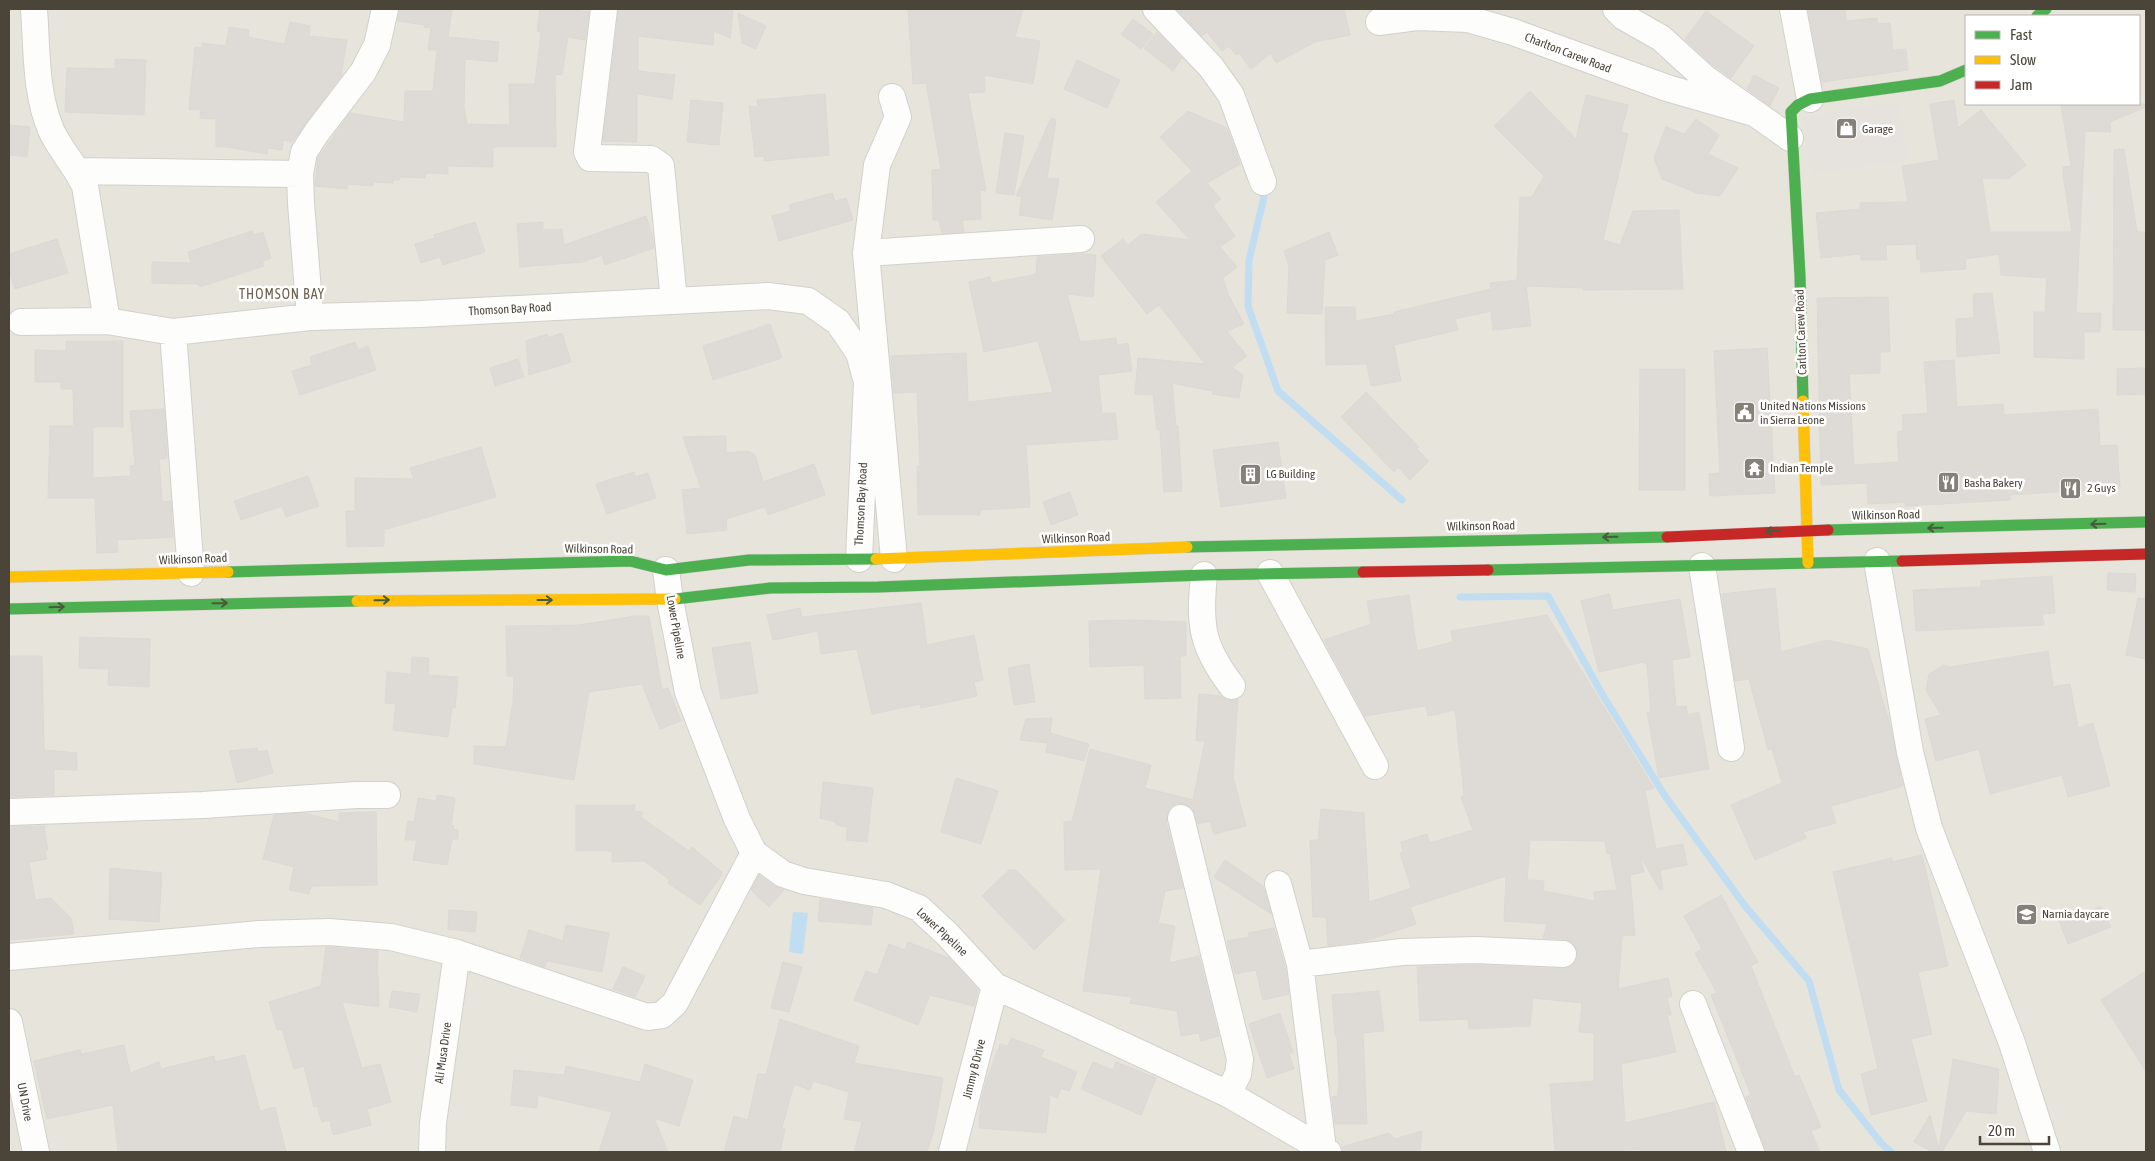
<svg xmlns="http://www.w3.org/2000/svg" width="2155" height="1161" font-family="'Asap Condensed',sans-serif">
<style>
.residential{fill:#e7e4dc;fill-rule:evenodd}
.parking{fill:#e6e3df}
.water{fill:#c0ddf1}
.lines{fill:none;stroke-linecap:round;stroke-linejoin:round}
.stream{stroke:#c0ddf1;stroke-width:7}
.building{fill:#dedbd6;stroke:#dcd9d4;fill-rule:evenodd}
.street-casing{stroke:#d2d0cb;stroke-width:28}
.fast-casing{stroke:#d3cfc5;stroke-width:12}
.slow-casing{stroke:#d3cfc5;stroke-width:12}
.jam-casing{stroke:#d3cfc5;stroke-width:12}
.street{stroke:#fdfdfc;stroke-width:26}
.fast{stroke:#4caf50;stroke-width:11}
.slow{stroke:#ffc107;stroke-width:11}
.jam{stroke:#c62828;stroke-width:11}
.oneway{stroke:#4b593e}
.labels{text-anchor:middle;stroke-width:5;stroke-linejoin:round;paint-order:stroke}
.street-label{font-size:12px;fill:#4b4439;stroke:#fff}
.poi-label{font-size:12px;fill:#4b4439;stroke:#fff;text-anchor:start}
.neighbourhood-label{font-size:14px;letter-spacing:1px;fill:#6e6250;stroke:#fff}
</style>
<rect width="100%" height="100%" fill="#f4f2ee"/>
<path class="residential" d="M9,9H2146V1152H9ZM1966,16H2139V104H1966Z"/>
<path class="parking" d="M1899,102L1908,160L1811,175L1802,117Z"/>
<path class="water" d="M793,912L808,913L803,954L789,952Z"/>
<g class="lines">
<path class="stream" d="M1261,188L1264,197L1249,260L1248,306L1278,391L1402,500
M1460,597L1548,596L1602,694L1665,796L1745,906L1809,981L1839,1090L1881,1143L1891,1152"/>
</g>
<path class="building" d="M400,9H452L448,37L499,42L497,62L465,59L464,106L467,124L510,125L509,84H535L541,32L537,31L540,9H568L589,12L585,40L568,37L562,75L555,74L556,147H493V167L448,166V174L426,173L425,178L400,177V180H393V183L374,182L373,186L348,184L347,189L315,186L318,158L350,113L404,122L405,91H433L437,50H428L431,28L424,27L425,25L398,21Z
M619,9H713L733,11L730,38L714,31L713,45L638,36V71L675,75L672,99L637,94V142L603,141Z
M908,9H1023L1015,37L1040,41L1033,84L984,75L985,92L968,93L986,191L980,190L981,219L962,220L964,232L942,233L939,220H933L932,170L941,169L926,83L913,84Z
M1176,9H1344L1350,35L1315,42L1276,63L1271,53L1251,69L1239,53L1236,55L1229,46L1222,51L1207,32L1202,36Z
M1808,9H1845L1846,21L1877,18L1878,24L1890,23L1893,50L1906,49L1908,70L1822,82Z
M1706,11L1754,46L1731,78L1709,62L1685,39Z
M738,13L766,26L756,49L742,43Z
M1133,19L1153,34L1141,49L1121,34Z
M290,22L310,26L309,36L347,40L341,76L292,142L283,140L282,150L268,148L267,154L227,147H216V119L200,118L201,110L189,109L195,47L202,48V43L226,46L229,27L249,30L248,37L285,44Z
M1157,32L1182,58L1173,71L1144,48Z
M115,59L146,60L144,115L65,112L67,68L115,69Z
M1077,60L1120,80L1107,108L1064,89Z
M1754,75L1779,88L1770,106L1747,89Z
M1530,91L1576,139L1586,95L1628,105L1621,132L1628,134L1603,240L1620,245L1633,211L1679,210L1683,289L1583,290V288L1526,286L1531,326L1493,330L1491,311L1455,319L1458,330L1394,345L1401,381L1371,386L1367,364L1326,365L1325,307H1355L1356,321L1395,314L1394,312L1491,289L1490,283L1517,280L1520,197H1532L1544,176L1494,126Z
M825,94L829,155L764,161V156L755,157L749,106L758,107L757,100Z
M691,100L723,103L719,145L687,142Z
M1954,100L1958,128L1981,110L2026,165L2008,179L1982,178L1990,232H2080L2076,313H2101L2100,332H2084V359L2034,357V312H2045L2047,278L2001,275L1999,254L1965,259L1966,269L1921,272L1920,259L1917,260L1916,244L1886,245L1887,260H1861V254L1821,258L1816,213L1860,209V203L1908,202L1902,166L1939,160L1930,104Z
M2061,104H2146V107L2110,122L2111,132L2085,131L2080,232H2072L2063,175V167L2071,166Z
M1188,111L1227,128L1240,164L1207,183L1221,199L1213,206L1235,236L1220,247L1237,267L1223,278L1228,294L1244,324L1227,331L1247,356L1232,367L1243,375L1239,398L1212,394V391L1172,383L1176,426H1178L1182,491L1164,492L1160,430H1157L1153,395L1135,394L1138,358L1205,364L1159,305L1147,314L1101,256L1123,239L1128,245L1142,234L1190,240L1156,202L1192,171L1160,137Z
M1051,118L1056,120L1047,178L1059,179L1052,220L1019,215L1022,197L1016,196Z
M1696,119L1719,135L1708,154L1738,168L1720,196L1697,193L1662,179L1654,158L1666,127L1684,134Z
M9,125L30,127L27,157L9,155Z
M1005,133L1024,136L1014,195L996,193Z
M2124,149L2137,232H2146V330H2113L2114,150Z
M832,193L835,201L846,198L853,220L779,241L772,216L791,211L789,205Z
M646,216L652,234L654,248L605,265L602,255L583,262L520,267L517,224L543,222V230L562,229L564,245Z
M475,222L485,252L443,265L440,257L421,263L415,244L435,238L434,235Z
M252,231L253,235L263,232L271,258L262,261L264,266L200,287L198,284L152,283V262L191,263L188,252Z
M1329,232L1338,255L1325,260L1322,314L1287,313L1289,266L1284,251Z
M57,239L68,273L15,289L9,270V254Z
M1082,254L1096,255L1093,297L1067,294L1080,342L1116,338L1117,345L1128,343L1132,371L1098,375L1102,414L1115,413L1118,439L1026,445L1030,507L980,510V515H918L917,466H920L917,392L894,393L891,356L966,353L968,402L1053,392L1038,341L984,352L969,282L990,277L992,283L1036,274L1037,257Z
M1992,293L2000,353L1957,357L1956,319L1974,318L1973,294Z
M1888,297L1890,352H1880V373L1849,374L1854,465L1899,462L1897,432L1903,431L1902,415L1928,413L1924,362L1954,360L1957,407L2003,404L2004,415L2098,409L2100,446L2117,445L2120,488L2010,495V500L1905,506V502L1868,504L1867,483L1821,485L1817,298Z
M770,324L782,358L713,380L703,346Z
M562,333L571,362L529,375L526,341L547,334L548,338Z
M66,341H123V427H93V478L131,476L130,466L135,465L130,411L164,409L167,458L159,459L162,502L171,501L173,537L117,540L118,552L97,553L95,498H48L50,426H74L73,389H61V382H35V350L66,351Z
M355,342L358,350L368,346L376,370L300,395L292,371L312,365L310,357Z
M1767,348L1775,493L1710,496L1709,474L1720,473L1714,351Z
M518,359L524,377L495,386L490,368Z
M2146,368V394L2117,395V369Z
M1640,369H1685V490H1639Z
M1366,392L1419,447L1417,449L1429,461L1410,480L1398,467L1394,472L1341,417Z
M726,436V453L748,451L755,455L763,482L814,464L825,495L768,515L765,507L726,519L727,530L687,534L682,490L701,488L683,437Z
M1278,442L1286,498L1221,507L1213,450Z
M481,447L496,497L384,530V546L347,547L346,511H355V478L414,479L410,468Z
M634,472L635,477L648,473L656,498L607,514L596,484Z
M308,476L319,506L286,517L282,506L241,520L234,501Z
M1070,492L1078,515L1051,525L1043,502Z
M2108,573L2136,574L2135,592L2107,590Z
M2052,576L2055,613L2042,614L2044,625L1916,631L1913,590L1981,587V581Z
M1775,588L1781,652L1827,640L1868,649L1891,729L1903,786L1831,806L1836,823L1803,832L1806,838L1755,860L1731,805L1782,783L1772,749L1768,750L1749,679L1735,681L1722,594Z
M1609,594L1613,610L1680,599L1690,657L1672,660L1676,707L1686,706L1688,715L1699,712L1709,769L1659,778L1647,712H1651L1647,664H1644L1643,662L1599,672L1581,601Z
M1409,595L1417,651L1453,642L1451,631L1547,615L1654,788L1645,791L1656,849L1683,844L1687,865L1660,870L1663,889L1660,890L1640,856L1644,872L1630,875L1635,935L1622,936L1618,989L1668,978L1672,996L1667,998L1671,1015H1667L1676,1052L1621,1064L1625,1123L1714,1102L1726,1152H1640V1149L1600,1152H1555L1550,1084L1594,1081V1033L1579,1032L1582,1003L1533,998L1530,1026L1469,1029L1468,1019L1420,1021L1417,967L1475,965L1562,969L1570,967L1576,962L1578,955L1576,948L1571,942L1564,939L1543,938L1547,924L1504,921L1506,876L1410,907L1416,924L1365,941L1328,946L1326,917H1313L1310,840H1318L1321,809L1364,813L1369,902L1411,888L1400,853L1403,852L1401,842L1427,834L1430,843L1473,830L1461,797L1464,796L1455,710L1428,716L1426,706L1365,716L1324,640L1371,624L1367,601ZM1530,840L1605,841L1607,854L1610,853L1617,890L1594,892L1595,901L1543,891L1544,881L1527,880Z
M2138,598L2146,599V659L2126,655Z
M921,603L927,645L974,635L983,680L974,682L977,696L921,708L920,704L872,714L857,649L821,654L818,631L773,640L767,615L800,608L802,617Z
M635,616H649L662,690L668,688L681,721L660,729L642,684L589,692L574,780L474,764V746L506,747L513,701L514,676H507L506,626L579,625Z
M1135,620L1186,622V656H1180L1181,698L1145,699L1144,665L1090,667L1089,621Z
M80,637L150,639L149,687L108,685L109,669L79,668Z
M750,642L758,693L721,699L712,648Z
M2048,651L2053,687L2070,684L2078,728L2093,723L2110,786L2068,797L2062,775L1990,794L1979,749L1936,761L1925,719L1941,715L1926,690L1929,674L1944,665L1950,667Z
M9,656H42L44,750L77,753V770L54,769V795L9,797Z
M412,657L429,658L428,675L458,677L455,708H452L448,737L393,730L396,704L385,703L387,672L411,674Z
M1029,664L1035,702L1014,705L1008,668Z
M1199,694L1221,696L1226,700L1233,701L1238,699L1233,777L1246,826L1214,834L1210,821L1198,824L1192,808L1185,804L1178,803L1171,807L1167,814L1166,822L1183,888L1165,891L1158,923L1175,926L1169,963L1199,956L1219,1036L1201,1041L1199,1033L1181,1036L1177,1011L1130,1003L1132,997L1083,991L1101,869L1065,870L1064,822L1072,821L1090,749L1151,765L1145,788L1193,800L1205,741H1196Z
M1052,718L1050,733L1089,744L1084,761L1046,752L1048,743L1020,740L1026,719Z
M257,748L258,752L267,750L273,773L237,783L229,751Z
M956,778L998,791L981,844L941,832Z
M823,782L873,788L867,842L846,840L847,827L836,825V822L820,818Z
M437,795L455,798L451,825L454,826L453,829L458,830V839H452L447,865L413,860L417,840H405L408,821L414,822L418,798L436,801Z
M576,805H635L634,811L642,812V818L689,851L692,847L723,873L700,905L668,883L670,880L644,861L612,862V851H576Z
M376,812L377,885L311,886L309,894L289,890L294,867L263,859L274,815L304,813L339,822V813Z
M44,826L48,850L45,851L47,859L29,862L35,900L51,898L71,918L74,934L9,940V827Z
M1922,855L1948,966L1918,972L1932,1034L1911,1039L1927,1101L1871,1115L1861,1074L1878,1069L1833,872L1892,858V862Z
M1225,860L1263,886L1271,914L1214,877Z
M110,868L162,873L159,922L109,919Z
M1009,870H1016L1065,920L1034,950L982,896Z
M759,875L774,886L784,890L769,907L751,890Z
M1721,895L1758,962L1751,966L1795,1077L1799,1075L1821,1127L1811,1131L1820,1152H1766L1746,1097L1751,1095L1711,995L1717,993L1695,953L1702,949L1684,916Z
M820,899L873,908L871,925L818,921Z
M2101,907L2111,927L2068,944L2058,918Z
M449,910L477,912L475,932L448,929Z
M566,925L609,933L602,972L547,961L545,967L520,958L529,930L563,941Z
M1274,928L1285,967L1289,994L1263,1000L1256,970L1235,974L1227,941L1249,937L1248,933Z
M908,942L949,958L978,990L974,1006L930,995L918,1025L854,1000L866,971L877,975L889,944L905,950Z
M326,947L378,951L377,974H378L379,1007L342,1002L362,1068L380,1064L391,1102L367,1109L371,1125L333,1135L330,1120L322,1122L317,1106L314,1107L304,1066L294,1069L282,1029L277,1030L269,1002L321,986Z
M783,962L802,967L789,1012L771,1008Z
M623,967L645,976L635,997L613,989Z
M2146,971V1072L2101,1000Z
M392,991L420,994L417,1012L389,1007Z
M1379,991L1384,1031L1363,1033L1367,1124H1335L1332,1097L1338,1096L1339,1079L1337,1036H1335L1332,995Z
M1280,1013L1293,1052L1289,1054L1294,1069L1267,1078L1249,1024Z
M780,1019L859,1046L854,1063L943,1078L934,1130L927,1152H854L862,1122L844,1119L849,1092L813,1081L810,1090L794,1084L782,1128L785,1129L780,1152H724L734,1116L748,1120L758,1073L766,1075Z
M1011,1038L1044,1050L1041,1057L1077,1072L1069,1091L1061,1088L1057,1098L1050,1095L1046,1133L979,1128L981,1101L986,1082L1000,1044L1008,1046Z
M124,1045L130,1073L159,1062L161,1069L214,1056L215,1062L245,1055L260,1111L275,1107L286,1152H118L113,1105L47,1119L34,1061L80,1050L81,1054Z
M1953,1059L1999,1069L1996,1114L1966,1111L1942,1152H1932L1914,1142L1930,1115L1939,1150Z
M1093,1062L1113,1070L1116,1062L1156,1078L1141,1115L1081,1089Z
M645,1064L693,1080L679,1126L654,1118L668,1152H599L612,1112L538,1095L537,1108L511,1105L514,1070L564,1075L566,1066L640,1082Z
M1422,1131L1420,1152H1343L1342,1147L1389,1133L1395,1139Z"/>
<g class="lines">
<defs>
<path id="street" d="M34,9C37,49 35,92 51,130C60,150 76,166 85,186L107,321
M604,9L587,152L590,158L651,159L661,166L674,301
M1156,9L1211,67L1231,95L1263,182
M1616,9L1624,17L1661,38L1706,79L1790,138
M1793,9L1810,99
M1379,22L1417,17L1468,19L1513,32L1667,88L1754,113
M892,97L898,117L877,165L866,253L894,559
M79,171L300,174
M866,253L1081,239
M310,317L301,203L300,174L304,152L317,132L363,72L377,45L385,9
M21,322L107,321L173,332L310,317L420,314L768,296L808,301L838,322L859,353L867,382L859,559
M173,332L191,573
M1877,561L1910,752L1929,828L2012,1043L2047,1152
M1702,566L1731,748
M666,570L670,600L688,692L737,819L754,853L783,874L804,881L886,895L919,908L947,934L995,986L1228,1094L1328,1152
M1270,573L1375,766
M1204,575C1199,624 1201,646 1232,686
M9,812L203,805L356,795H387
M1181,818L1240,1059L1238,1074L1228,1094
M1278,884L1300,964L1323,1149
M9,957L259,934L329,932L391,937L457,953L647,1017L662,1015L675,1003L754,853
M1300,964L1402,952L1475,950L1563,954
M1693,1004L1751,1152
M9,1022L36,1152
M432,1152L433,1123L457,953
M952,1152L995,986"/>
<path id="fast" d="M2037,16L2046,9
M1803,401L1800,276L1791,112L1798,105L1810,99L1940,81L1966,70
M1828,530L2146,522
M1187,547L1667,537
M1488,570L1902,561
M228,572L630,561L666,570L749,560L876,559
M675,599L770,588L878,587L1204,575L1363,572
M9,609L357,601"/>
<path id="slow" d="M1803,401L1808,563
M876,559L1187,547
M9,577L228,572
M357,601L675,599"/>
<path id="jam" d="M1667,537L1828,530
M1902,561L2146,554
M1363,572L1488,570"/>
</defs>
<use href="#street" class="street-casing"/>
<use href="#fast" class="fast-casing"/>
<use href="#slow" class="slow-casing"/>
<use href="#jam" class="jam-casing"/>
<use href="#street" class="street"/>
<use href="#fast" class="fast"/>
<use href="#slow" class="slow"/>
<use href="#jam" class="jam"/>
</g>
<defs><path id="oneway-shaft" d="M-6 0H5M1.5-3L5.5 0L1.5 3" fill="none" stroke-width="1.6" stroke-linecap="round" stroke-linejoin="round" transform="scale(1.25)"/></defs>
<g class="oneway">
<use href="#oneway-shaft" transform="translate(2098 524) rotate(178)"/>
<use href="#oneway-shaft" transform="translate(1935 528) rotate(179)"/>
<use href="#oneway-shaft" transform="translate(1773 531) rotate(177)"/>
<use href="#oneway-shaft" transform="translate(1610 537) rotate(179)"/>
<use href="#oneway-shaft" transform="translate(382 600) rotate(-1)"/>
<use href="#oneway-shaft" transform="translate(545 600)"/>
<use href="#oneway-shaft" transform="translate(220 603) rotate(-1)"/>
<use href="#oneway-shaft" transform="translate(57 607) rotate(-2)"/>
</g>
<defs>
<symbol id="shop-square" viewBox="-11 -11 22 22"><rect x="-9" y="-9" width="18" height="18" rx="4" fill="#868178" stroke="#fff"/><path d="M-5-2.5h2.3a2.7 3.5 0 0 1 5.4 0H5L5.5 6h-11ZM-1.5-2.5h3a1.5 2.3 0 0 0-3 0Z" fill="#fff"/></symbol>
<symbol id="civic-square" viewBox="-11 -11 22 22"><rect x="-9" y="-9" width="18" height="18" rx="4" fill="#868178" stroke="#fff"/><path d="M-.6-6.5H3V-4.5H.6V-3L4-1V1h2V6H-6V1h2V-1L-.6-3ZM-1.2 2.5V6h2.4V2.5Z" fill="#fff"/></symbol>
<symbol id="temple-square" viewBox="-11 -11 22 22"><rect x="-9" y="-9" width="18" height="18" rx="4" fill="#868178" stroke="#fff"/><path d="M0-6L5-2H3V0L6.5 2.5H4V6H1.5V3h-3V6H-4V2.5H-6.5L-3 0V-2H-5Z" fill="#fff"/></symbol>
<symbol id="building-square" viewBox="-11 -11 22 22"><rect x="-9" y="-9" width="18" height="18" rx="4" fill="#868178" stroke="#fff"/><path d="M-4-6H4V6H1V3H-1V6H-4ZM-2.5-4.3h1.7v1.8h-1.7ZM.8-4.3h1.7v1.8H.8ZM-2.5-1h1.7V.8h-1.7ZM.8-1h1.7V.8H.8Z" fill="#fff"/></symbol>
<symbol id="restaurant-square" viewBox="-11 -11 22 22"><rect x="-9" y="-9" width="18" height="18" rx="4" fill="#868178" stroke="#fff"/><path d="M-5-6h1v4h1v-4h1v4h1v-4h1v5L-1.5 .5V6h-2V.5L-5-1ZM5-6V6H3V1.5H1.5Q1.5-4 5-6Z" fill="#fff"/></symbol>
<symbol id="school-square" viewBox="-11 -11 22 22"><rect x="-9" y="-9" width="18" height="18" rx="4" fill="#868178" stroke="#fff"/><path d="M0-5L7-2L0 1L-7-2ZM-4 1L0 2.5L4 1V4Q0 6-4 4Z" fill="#fff"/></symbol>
</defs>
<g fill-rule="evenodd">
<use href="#shop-square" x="1834" y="116" width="25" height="25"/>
<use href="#civic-square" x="1732" y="400" width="25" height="25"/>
<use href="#temple-square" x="1742" y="456" width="25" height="25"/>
<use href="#building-square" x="1238" y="462" width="25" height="25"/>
<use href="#restaurant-square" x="1936" y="470" width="25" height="25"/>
<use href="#restaurant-square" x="2058" y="476" width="25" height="25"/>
<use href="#school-square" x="2014" y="902" width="25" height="25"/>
</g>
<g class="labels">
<g class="street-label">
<text transform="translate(1568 53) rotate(21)" y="4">Charlton Carew Road</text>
<text transform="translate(510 309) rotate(-3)" y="4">Thomson Bay Road</text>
<text transform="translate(1801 332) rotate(-92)" y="4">Carlton Carew Road</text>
<text transform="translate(861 504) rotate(-87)" y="4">Thomson Bay Road</text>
<text transform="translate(1886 515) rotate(-1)" y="4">Wilkinson Road</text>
<text transform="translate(1481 526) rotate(-1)" y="4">Wilkinson Road</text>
<text transform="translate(1076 538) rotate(-2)" y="4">Wilkinson Road</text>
<text transform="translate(599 549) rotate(1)" y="4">Wilkinson Road</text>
<text transform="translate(193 559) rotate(-2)" y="4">Wilkinson Road</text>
<text transform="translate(676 627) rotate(80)" y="4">Lower Pipeline</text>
<text transform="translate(942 932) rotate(43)" y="4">Lower Pipeline</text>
<text transform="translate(443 1053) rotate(-82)" y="4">Ali Musa Drive</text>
<text transform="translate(974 1069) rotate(-76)" y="4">Jimmy B Drive</text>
<text transform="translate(25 1102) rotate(79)" y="4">UN Drive</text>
</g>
<g class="poi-label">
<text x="1862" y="133">Garage</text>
<text x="1760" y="410">United Nations Missions<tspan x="1760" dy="14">in Sierra Leone</tspan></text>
<text x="1770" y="472">Indian Temple</text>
<text x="1266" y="478">LG Building</text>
<text x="1964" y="487">Basha Bakery</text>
<text x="2087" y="492">2 Guys</text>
<text x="2042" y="918">Narnia daycare</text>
</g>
<g class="neighbourhood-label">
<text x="282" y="299">THOMSON BAY</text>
</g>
</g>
<rect width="2155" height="1161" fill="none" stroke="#4b4439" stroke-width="20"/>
<rect x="1965" y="15" width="175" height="90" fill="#ffffff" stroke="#b7b4b0"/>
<rect x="1975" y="31" width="25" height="8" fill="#4caf50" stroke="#b7b4b0"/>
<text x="2010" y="40" font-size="15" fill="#4b4439">Fast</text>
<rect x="1975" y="56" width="25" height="8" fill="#ffc107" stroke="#b7b4b0"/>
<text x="2010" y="65" font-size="15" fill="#4b4439">Slow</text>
<rect x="1975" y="81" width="25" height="8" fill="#c62828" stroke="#b7b4b0"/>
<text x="2010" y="90" font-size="15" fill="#4b4439">Jam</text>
<path d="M1980 1136v8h69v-8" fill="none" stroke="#4b4439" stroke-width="2.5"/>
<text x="1988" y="1136" font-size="15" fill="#4b4439" stroke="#ffffff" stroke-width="4" paint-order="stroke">20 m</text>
</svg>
